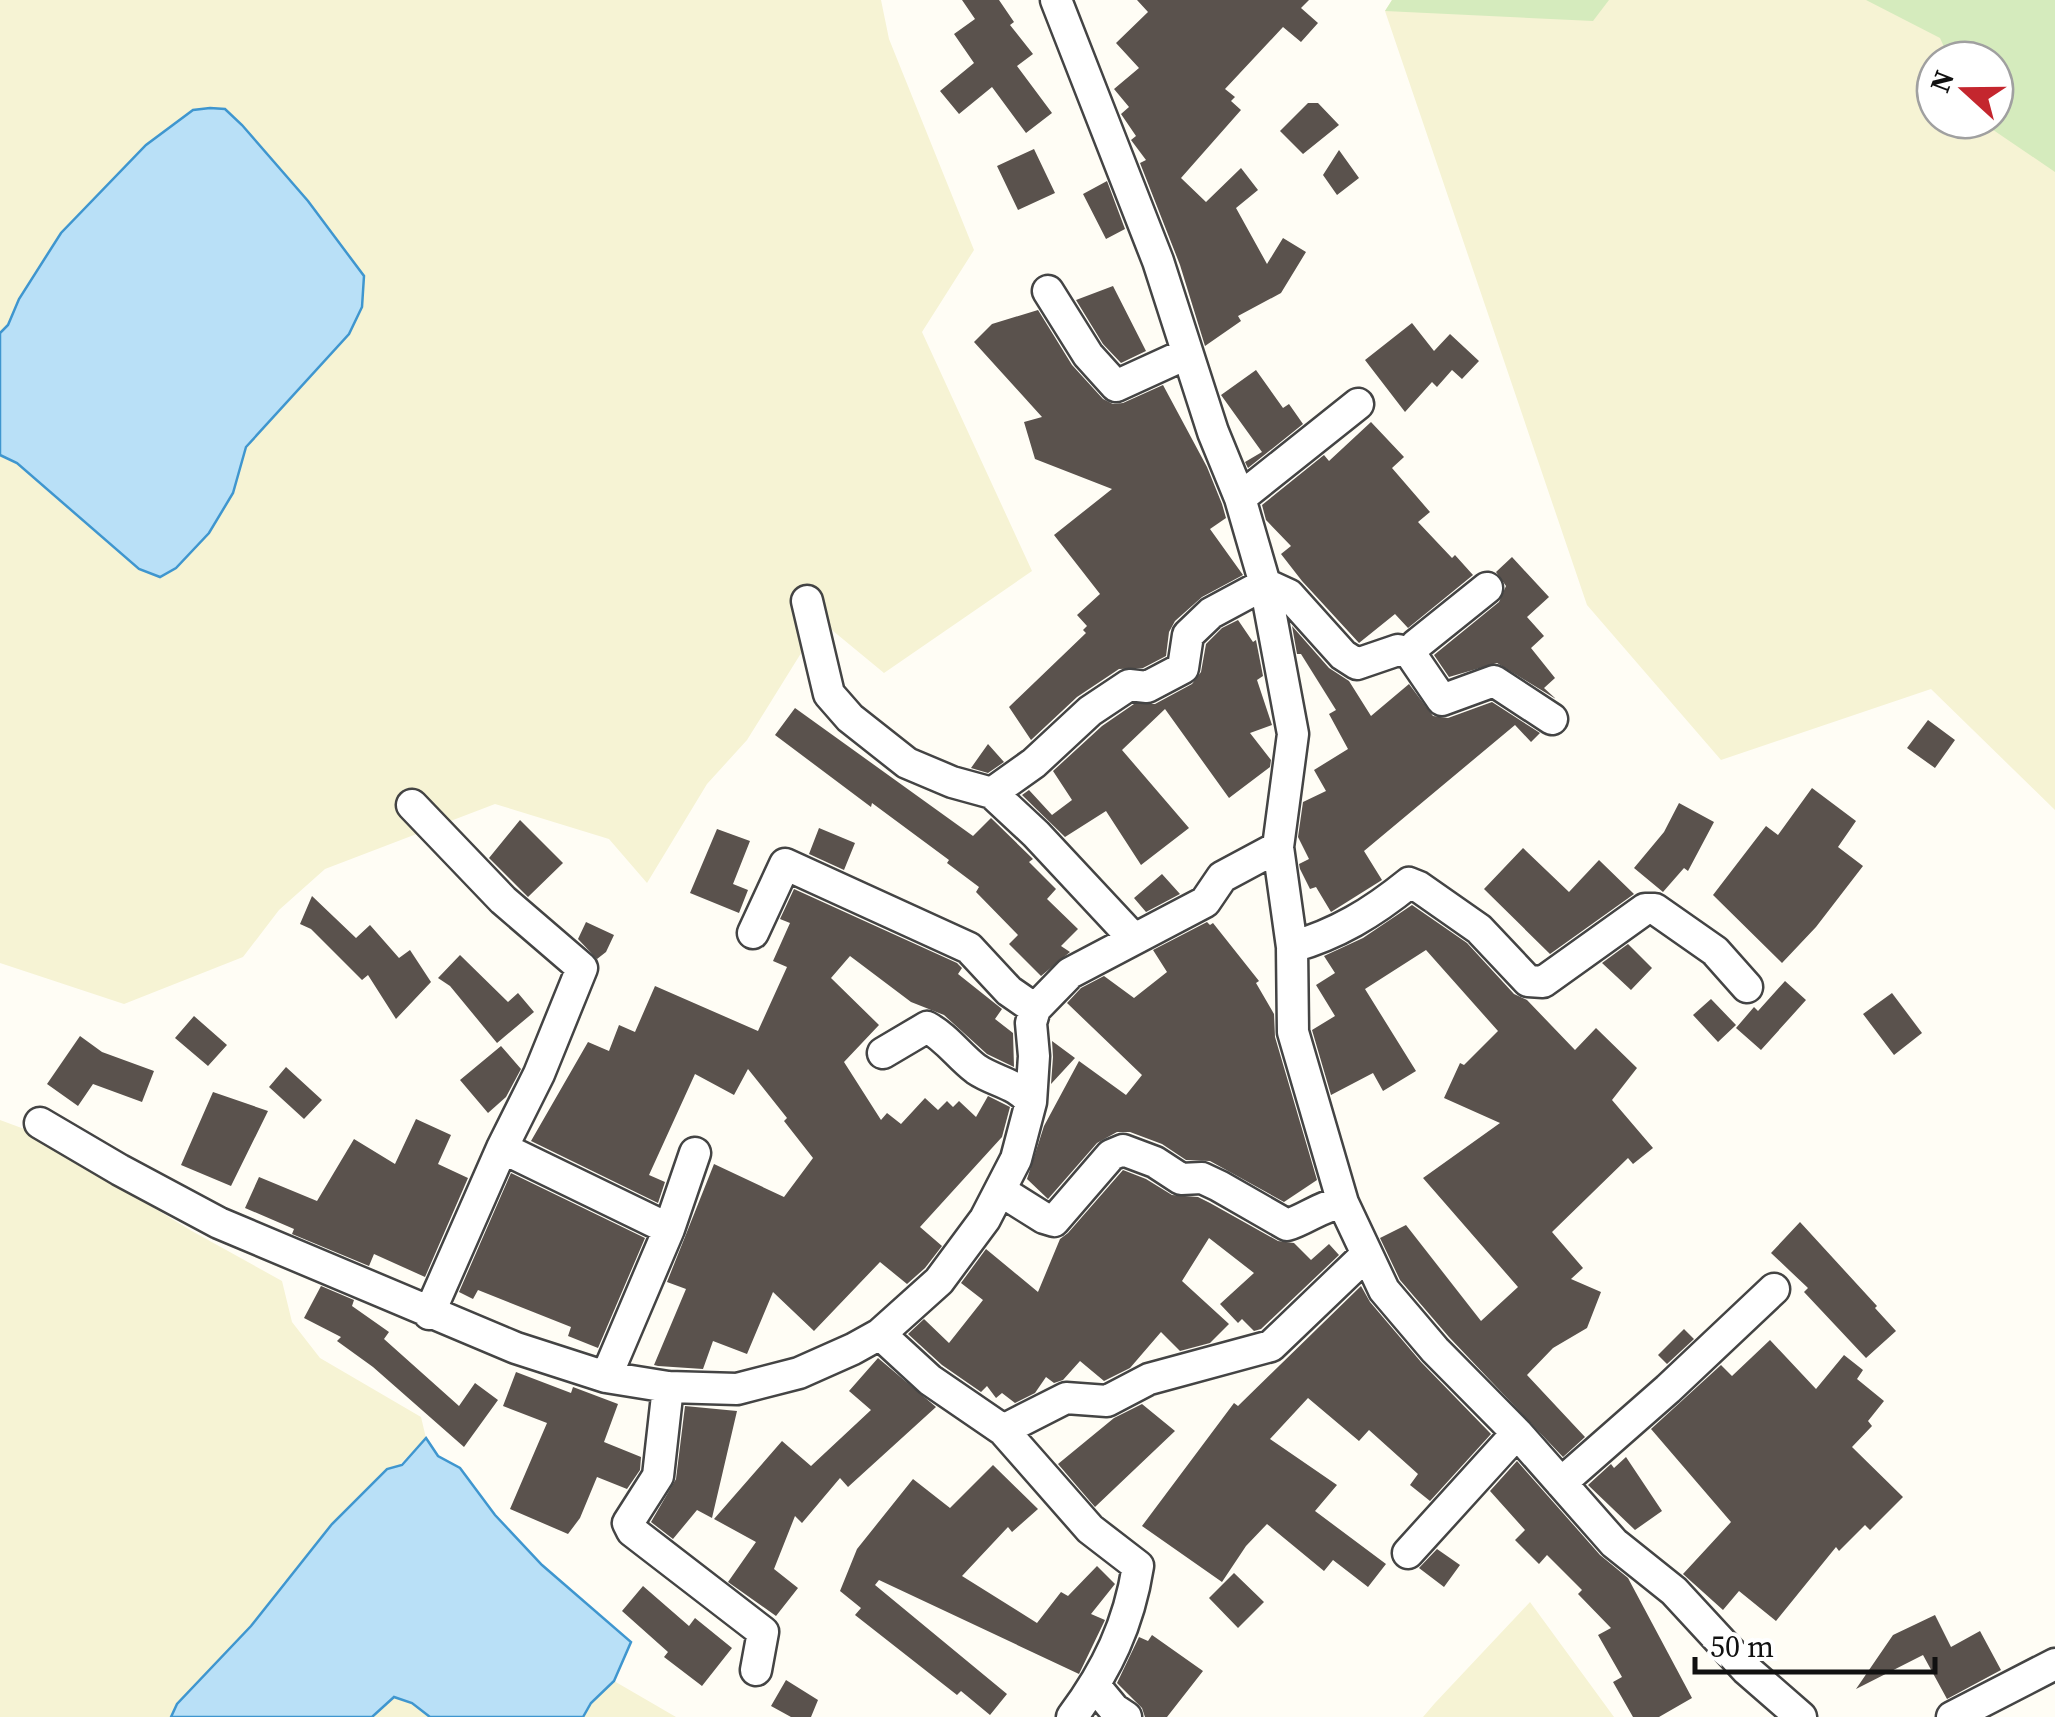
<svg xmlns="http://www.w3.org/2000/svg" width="2055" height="1717" font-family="'Source Serif 4',serif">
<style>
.farmland{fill:#f6f3d4;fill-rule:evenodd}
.green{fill:#d5ebbd}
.water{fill:#b9e0f7;stroke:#3f96cf;stroke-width:2.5}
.building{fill:#5a524d}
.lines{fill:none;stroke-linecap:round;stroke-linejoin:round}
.street-casing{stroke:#444;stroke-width:35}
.street{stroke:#fff;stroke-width:30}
</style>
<rect width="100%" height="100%" fill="#fffdf5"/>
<path class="farmland" d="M0,0H881L889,39L974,250L922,332L1032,571L884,673L821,621L747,740L707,784L647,883L609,839L495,804L325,869L279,910L243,957L124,1004L0,963Z
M1392,0H2055V810L1931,689L1721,760L1587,605L1385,11ZM1935,60H1995V120H1935Z
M0,1120L27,1130L190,1230L282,1281L292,1322L320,1358L421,1417L426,1438L283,1583L251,1626L177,1704L171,1717H0Z
M1530,1602L1614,1717H1423L1435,1703Z
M614,1681L676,1717H583L591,1703Z
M394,1697L412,1703L430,1717H372Z"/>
<path class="green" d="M1392,0H1609L1593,21L1385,11Z
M1866,0H2055V172L1980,121L1995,120V60H1950L1940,38Z"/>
<path class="water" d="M210,108L225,109L242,125L308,201L364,276L362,307L349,334L246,447L233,493L209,533L176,568L160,577L139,569L17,463L0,455V333L8,325L19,299L61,233L146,145L193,110Z
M426,1438L438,1456L460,1468L495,1515L542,1565L631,1642L614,1681L591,1703L583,1717H430L412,1703L394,1697L372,1717H171L177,1704L251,1626L332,1524L387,1469L402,1465Z"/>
<path class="building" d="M962,0H999L1014,22L1010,25L1033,54L1017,66L1052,113L1026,133L992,87L959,114L940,91L974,63L954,34L975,19Z
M1137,0H1309L1301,8L1318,23L1301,42L1283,27L1225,89L1235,97L1231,101L1241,110L1181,178L1206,202L1241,168L1258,190L1236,208L1267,264L1283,238L1306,252L1281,293L1238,316L1241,321L1205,346L1180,265L1140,163L1146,160L1131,140L1136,136L1121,114L1129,107L1114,89L1139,68L1116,43L1148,12Z
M1308,103H1318L1339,125L1303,154L1280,131Z
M1034,149L1055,193L1018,210L997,166Z
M1339,150L1359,178L1337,195L1323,175Z
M1107,181L1125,229L1106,239L1083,194Z
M1113,286L1146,351L1121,363L1103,344L1076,300Z
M1038,310L1072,365L1103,399L1113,404L1123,403L1163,385L1207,467L1222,504L1226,518L1210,529L1243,575L1202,597L1175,621L1169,632L1166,656L1143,668L1119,669L1077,697L1031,740L1009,707L1086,633L1083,630L1087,626L1077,615L1100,594L1054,535L1112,489L1035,459L1024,422L1042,417L974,342L992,324Z
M1412,323L1434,351L1450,334L1479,361L1462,379L1452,370L1437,387L1432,382L1405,412L1365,360Z
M1256,370L1283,408L1289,404L1303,424L1248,468L1245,462L1262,452L1221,395Z
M1371,422L1404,457L1392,468L1430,512L1418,522L1452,558L1455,555L1473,575L1408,628L1395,614L1359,643L1302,581L1281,554L1291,546L1266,520L1262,505L1324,455L1329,461Z
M1512,557L1549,597L1527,617L1544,636L1531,648L1555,678L1544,688L1556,699L1497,663L1449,677L1434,655L1499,602L1506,586L1496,572Z
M1238,620L1253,642L1256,640L1263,676L1257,680L1272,725L1250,733L1271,760L1270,767L1229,798L1165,709L1122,750L1189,828L1141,865L1106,811L1065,837L1022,795L1029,790L1052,815L1072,800L1053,771L1102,726L1134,704H1155L1192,684L1201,672L1206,644L1222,628Z
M1292,626L1329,668L1349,681L1371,716L1409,684L1433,716L1448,718L1492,702L1540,733L1531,742L1515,725L1364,851L1382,880L1331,912L1316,887L1310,889L1300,869L1299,864L1309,859L1298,837L1303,802L1326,791L1314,770L1348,749L1329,714L1336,710L1301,654H1297Z
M795,708L973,836L991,818L1033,859L1029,862L1056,889L1047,899L1078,929L1061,946L1070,952L1041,976L1009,944L1018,935L976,892L979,887L947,863L949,860L872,803L871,807L775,735Z
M1928,720L1955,740L1935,768L1907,748Z
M988,744L1004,762L988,773L971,768Z
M1812,788L1856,821L1838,847L1863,866L1816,927L1782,963L1713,895L1766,826L1778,835Z
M1679,803L1714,822L1688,871L1684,868L1663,892L1634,868L1664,832Z
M520,820L563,863L528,897L489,858Z
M819,828L855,843L844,870L809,854Z
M717,829L750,841L733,884L748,890L739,913L690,893Z
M1523,848L1569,892L1599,860L1634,894L1550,954L1484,889Z
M1162,874L1180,894L1146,912L1134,898Z
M794,889L957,963L962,968L958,974L1002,1009L995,1019L1013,1033L1014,1067L987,1054L944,1015L911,1002L850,956L831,978L879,1025L844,1062L881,1120L887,1113L901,1124L925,1098L938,1110L947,1101L953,1107L959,1101L976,1117L988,1096L1010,1107L1002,1137L920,1227L942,1246L925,1268L907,1284L880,1262L814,1331L773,1292L747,1354L713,1341L703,1369L658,1366L654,1365L686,1289L667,1282L714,1164L784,1197L813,1158L784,1121L787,1118L748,1069L734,1095L695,1074L649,1175L665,1182L658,1203L531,1141L588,1042L609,1051L619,1025L635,1032L655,986L758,1031L787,967L773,961L790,923L780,919Z
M312,896L356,938L370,925L399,958L410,950L431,982L396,1019L368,975L362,980L311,929L300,924Z
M1412,905L1467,943L1514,994L1527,1000L1575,1050L1596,1028L1637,1068L1612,1100L1653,1148L1633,1164L1628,1158L1552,1232L1583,1268L1571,1279L1601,1292L1587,1328L1553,1348L1527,1375L1585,1437L1563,1457L1449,1337L1400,1280L1380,1238L1406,1225L1481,1321L1518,1287L1423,1178L1500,1123L1444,1098L1460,1063L1464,1065L1498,1031L1426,950L1365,989L1416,1071L1383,1091L1373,1073L1331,1095L1312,1030L1335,1016L1316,985L1335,973L1324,956L1363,938Z
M586,922L614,935L606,952L597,959L578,939Z
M1207,922L1210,925L1213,923L1259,981L1256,983L1274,1014L1275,1037L1317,1180L1284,1202L1210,1161L1186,1160L1162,1144L1130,1132H1117L1097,1143L1048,1199L1027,1179L1044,1126L1079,1061L1126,1095L1142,1075L1067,1003L1081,988L1104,976L1134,998L1167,972L1153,950Z
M1628,944L1652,968L1631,990L1602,963Z
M460,955L508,1002L518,993L534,1012L497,1043L450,986L438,978Z
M1785,981L1806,1000L1761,1050L1736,1028L1754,1007L1758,1011Z
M1892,993L1922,1033L1894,1055L1863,1014Z
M1711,999L1736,1025L1718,1042L1693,1015Z
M194,1016L227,1045L208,1066L175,1038Z
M80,1036L102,1052L154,1071L142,1102L93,1084L78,1106L47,1084Z
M1052,1041L1075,1058L1051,1084L1053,1057Z
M501,1046L521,1069L506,1097L488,1113L460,1080Z
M286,1067L322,1100L304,1119L269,1087Z
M213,1092L268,1111L231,1186L181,1165Z
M416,1119L451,1135L438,1164L468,1178L425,1277L374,1254L369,1266L292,1234L294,1229L245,1208L259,1177L317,1201L354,1139L395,1164Z
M1123,1170L1146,1179L1172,1195L1198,1197L1210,1203L1278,1241L1294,1243L1311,1260L1329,1244L1339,1255L1261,1329L1254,1331L1242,1319L1238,1323L1220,1304L1254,1273L1209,1238L1182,1281L1229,1324L1210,1343L1180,1351L1161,1332L1130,1368L1104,1381L1080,1361L1063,1380L1054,1383L1046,1377L1035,1393L1015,1403L1002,1393L996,1398L987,1386L981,1392L942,1365L908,1334L924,1319L949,1343L983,1300L961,1283L986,1249L1038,1292L1060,1239L1068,1233Z
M511,1173L645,1238L598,1348L568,1336L571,1327L478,1290L473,1299L459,1292Z
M1800,1222L1877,1306L1875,1308L1896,1331L1866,1358L1804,1292L1808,1288L1771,1253Z
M321,1286L354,1300L352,1306L389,1332L384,1339L459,1406L475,1383L498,1400L464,1447L373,1367L337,1341L341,1337L304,1318Z
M1361,1286L1370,1302L1421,1362L1491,1434L1430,1501L1410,1485L1418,1474L1369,1430L1359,1441L1308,1398L1270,1439L1337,1485L1315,1511L1386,1564L1368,1587L1333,1560L1324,1571L1267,1524L1246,1546L1222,1582L1142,1526L1234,1403L1238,1406Z
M1684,1329L1694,1339L1667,1364L1658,1355Z
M1770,1340L1816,1389L1844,1355L1863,1370L1857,1379L1884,1401L1868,1421L1872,1426L1852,1447L1903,1497L1870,1530L1865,1525L1839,1551L1836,1547L1776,1621L1739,1591L1723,1610L1683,1574L1731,1522L1651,1429L1721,1365L1732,1376Z
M878,1358L936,1407L848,1487L840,1478L802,1523L795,1516L774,1569L798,1588L776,1616L728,1582L756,1542L714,1519L782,1441L811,1466L871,1410L849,1391Z
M516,1372L571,1393L573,1387L618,1404L604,1442L641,1457L640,1470L627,1489L597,1477L580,1518L568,1534L510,1509L547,1423L503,1406Z
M1142,1404L1175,1431L1095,1507L1058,1464L1114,1418Z
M685,1406L737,1411L712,1518L697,1510L673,1539L651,1522L676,1479Z
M1626,1457L1662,1511L1635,1530L1588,1485L1611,1464L1614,1468Z
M1517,1461L1600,1555L1628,1578L1692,1698L1659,1717H1633L1613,1682L1622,1677L1598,1635L1611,1628L1578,1594L1582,1590L1547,1555L1539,1564L1515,1540L1525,1530L1490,1491Z
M993,1465L1038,1509L1012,1532L1008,1527L962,1576L1037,1623L1061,1592L1068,1596L1097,1566L1115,1584L1091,1614L1105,1620L1079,1674L879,1580L875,1585L1007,1694L990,1715L961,1691L957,1695L855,1615L861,1608L840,1591L857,1549L913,1479L950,1508Z
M1437,1549L1460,1565L1444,1587L1419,1568Z
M1234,1573L1264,1602L1238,1628L1209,1598Z
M643,1586L689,1626L695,1618L732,1648L702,1686L664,1657L668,1652L622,1611Z
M1935,1615L1951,1647L1980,1631L2001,1670L1947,1699L1923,1655L1856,1689L1893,1635Z
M1152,1635L1203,1671L1167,1717H1145L1142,1708L1117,1683L1139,1637L1148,1641Z
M786,1680L818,1700L811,1717H791L771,1706Z"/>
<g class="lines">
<defs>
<path id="street" d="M1056,0L1158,261L1213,432L1240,498L1265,584L1293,734L1278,847L1292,947L1293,1032L1343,1203L1384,1290L1435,1350L1517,1433L1614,1543L1674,1591L1747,1670L1801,1717
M1048,291L1088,355L1116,386L1186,354
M1240,498L1358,404
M807,601L829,694L850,718L907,763L952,782L992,793L1036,834L1134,939
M1410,653L1416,645L1487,588
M992,793L1034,763L1090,711L1129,685L1147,687L1183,668L1188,635L1211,613L1265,584L1289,595L1343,655L1357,664L1398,650L1410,653L1442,700L1494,681L1552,719
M412,805L503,900L582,968L539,1074L502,1148L429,1314
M753,933L785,864L969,948L1009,991L1035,1009
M1292,947C1337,934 1372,913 1409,883L1419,887L1479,929L1528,981L1543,982L1645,909H1655L1715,951L1747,987
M883,1053L927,1027C947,1038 958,1055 976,1069C995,1082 1017,1083 1031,1102
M40,1123L120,1170L219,1223L516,1348L606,1377L668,1387L737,1389L799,1373L853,1349L880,1334L939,1281L985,1219L1016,1159L1031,1102L1034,1056L1031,1023L1035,1009L1070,973L1205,902L1222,877L1278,847
M502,1148L669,1229
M1001,1191L1044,1218L1054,1221L1111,1155L1123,1150L1155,1162L1181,1179L1202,1178L1219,1186L1287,1225C1307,1219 1322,1205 1343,1203
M880,1334L930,1380L1003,1430L1066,1398L1107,1401L1149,1379L1271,1346L1366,1255
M606,1377L669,1229L695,1153
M668,1387L658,1476L628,1523L632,1531L763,1632L756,1670
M1003,1430L1090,1529L1138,1566C1129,1624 1107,1670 1072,1717
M1561,1483L1668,1389L1774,1289
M1408,1553L1517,1433
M1095,1686L1114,1709L1126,1717
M1952,1717L2055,1664"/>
</defs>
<use href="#street" class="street-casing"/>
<use href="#street" class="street"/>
</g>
<g transform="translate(1965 90) rotate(291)"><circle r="48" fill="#ffffff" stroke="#a0a0a0" stroke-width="2.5"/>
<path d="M0-8L18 38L0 25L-18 38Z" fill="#c4262e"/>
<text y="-15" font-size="28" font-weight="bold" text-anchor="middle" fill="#111111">N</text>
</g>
<path d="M1695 1657v15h240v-15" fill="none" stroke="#111111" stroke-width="5"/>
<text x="1710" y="1657" font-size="30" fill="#111111" stroke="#ffffff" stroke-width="8" paint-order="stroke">50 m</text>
</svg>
